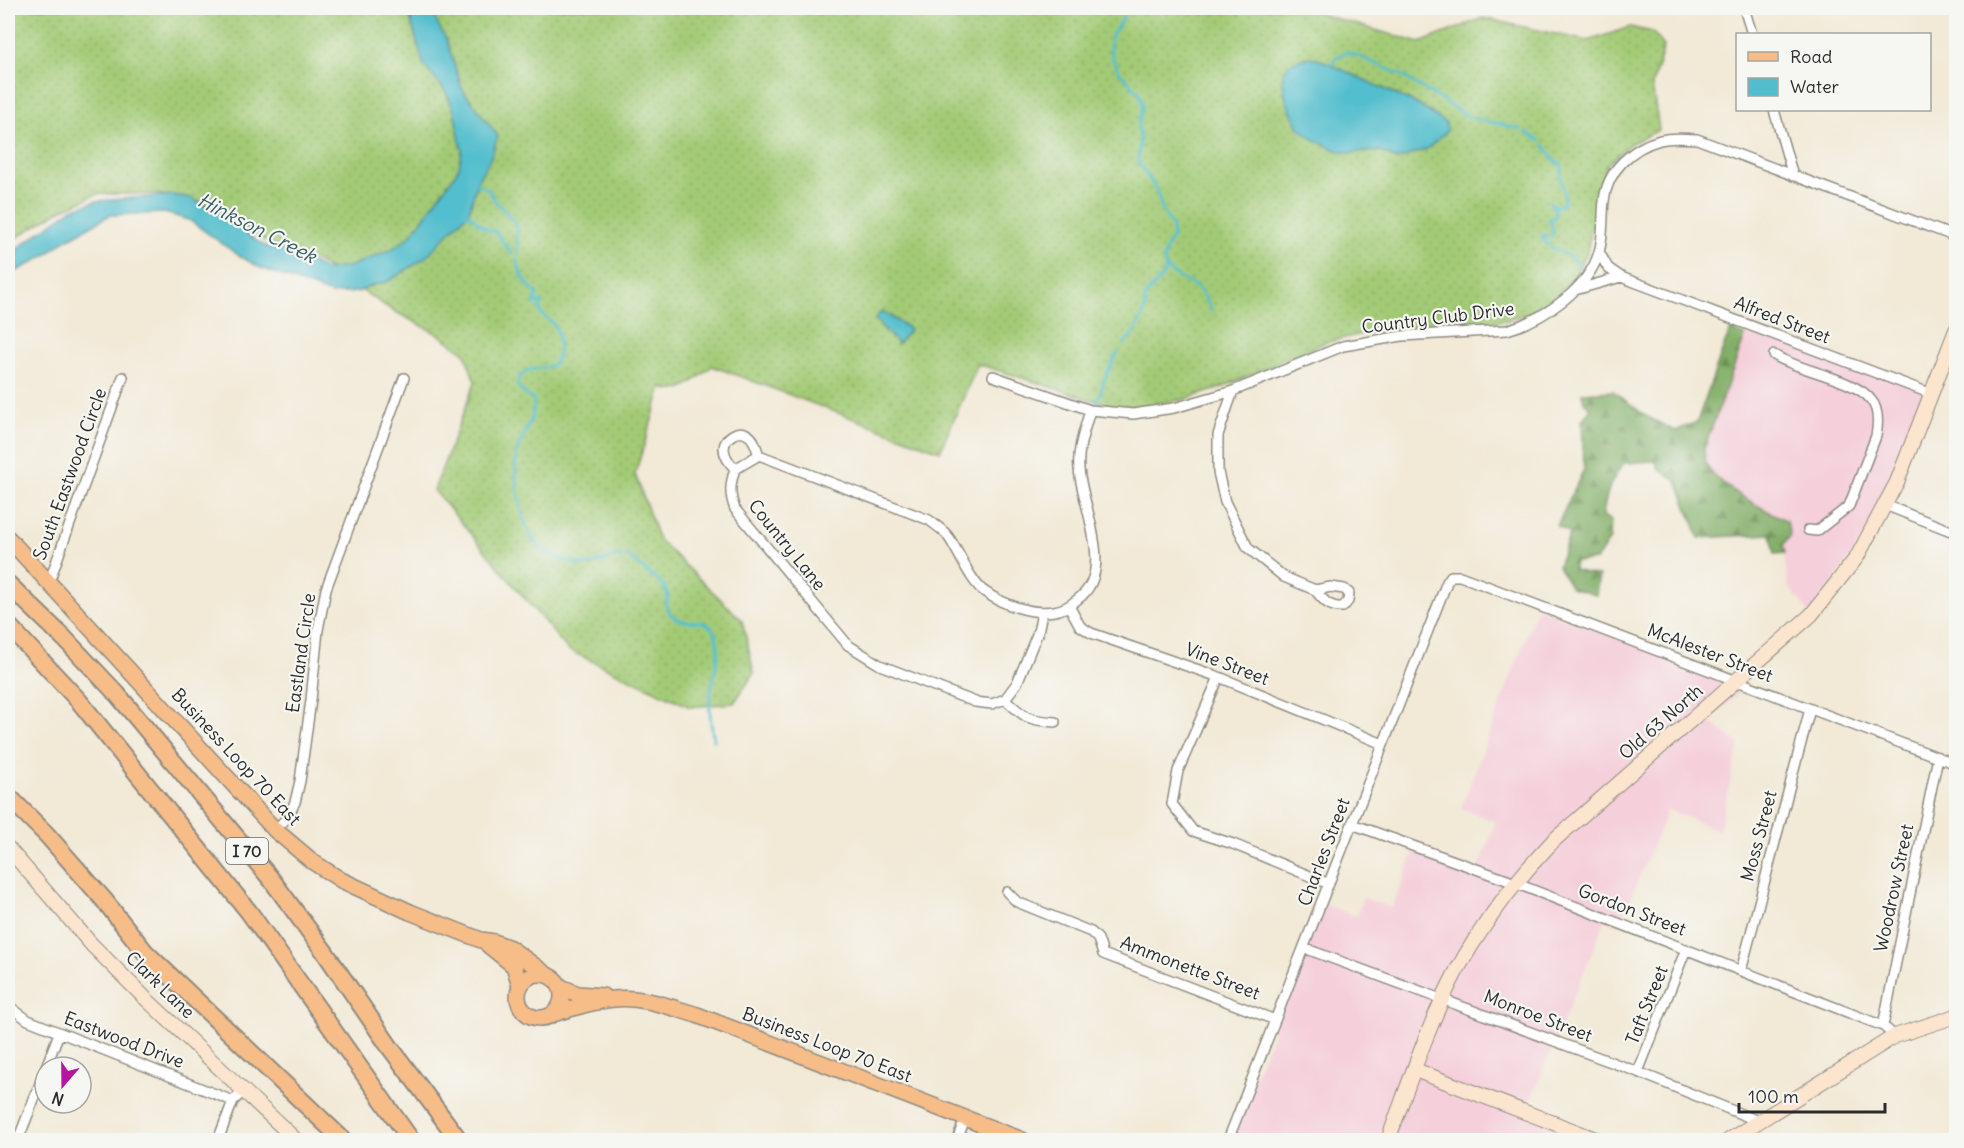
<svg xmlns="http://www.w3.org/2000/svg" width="1964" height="1148" font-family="Delius,sans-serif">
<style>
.built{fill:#f5cfda}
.grass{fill:url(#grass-dots);stroke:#677b50;stroke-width:1.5}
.forest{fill:url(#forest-firs);stroke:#566d49;stroke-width:1.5}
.water{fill:#52becd;stroke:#3e747c;stroke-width:1.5}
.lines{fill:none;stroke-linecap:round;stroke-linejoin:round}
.stream{stroke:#52becd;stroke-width:3}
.street-casing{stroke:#8e8a80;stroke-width:12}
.secondary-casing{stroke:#8e8a80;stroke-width:16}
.primary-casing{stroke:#8e8a80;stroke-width:18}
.highway-casing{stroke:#8e8a80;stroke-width:20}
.street{stroke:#fff;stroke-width:9}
.secondary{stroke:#fce5cf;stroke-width:14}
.primary{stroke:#f7bd88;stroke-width:15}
.highway{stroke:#f7bd88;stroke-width:16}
.labels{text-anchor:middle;stroke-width:4.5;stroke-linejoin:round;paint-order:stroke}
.shield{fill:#f6f6f2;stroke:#686867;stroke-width:1.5}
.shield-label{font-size:16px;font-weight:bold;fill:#2b2b2b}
.street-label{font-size:18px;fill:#2b2b2b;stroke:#f6f6f2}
.water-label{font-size:20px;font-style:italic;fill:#395e64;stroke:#f6f6f2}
</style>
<defs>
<pattern id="grass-dots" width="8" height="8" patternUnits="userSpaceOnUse" patternTransform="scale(1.5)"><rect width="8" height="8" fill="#a3cb76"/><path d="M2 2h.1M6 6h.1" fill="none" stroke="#8cae66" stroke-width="1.8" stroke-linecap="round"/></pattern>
<pattern id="forest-firs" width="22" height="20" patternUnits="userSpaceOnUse" patternTransform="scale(1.5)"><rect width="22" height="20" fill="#82af67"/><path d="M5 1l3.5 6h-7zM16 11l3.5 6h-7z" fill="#6b8f55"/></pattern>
</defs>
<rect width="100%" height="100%" fill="#f6f6f2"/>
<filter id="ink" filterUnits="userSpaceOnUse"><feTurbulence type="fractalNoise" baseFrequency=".0167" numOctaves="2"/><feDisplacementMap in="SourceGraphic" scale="12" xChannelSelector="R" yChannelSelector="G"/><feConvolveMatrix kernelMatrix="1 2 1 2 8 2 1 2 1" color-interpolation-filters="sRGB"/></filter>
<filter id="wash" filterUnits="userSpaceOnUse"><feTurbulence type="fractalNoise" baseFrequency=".008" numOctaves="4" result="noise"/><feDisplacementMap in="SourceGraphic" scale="24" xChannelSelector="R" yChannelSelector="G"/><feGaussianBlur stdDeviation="1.35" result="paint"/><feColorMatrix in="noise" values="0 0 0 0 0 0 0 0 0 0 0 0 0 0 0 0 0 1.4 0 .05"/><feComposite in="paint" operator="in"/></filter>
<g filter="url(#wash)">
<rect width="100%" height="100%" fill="#f2e9d6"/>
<path class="built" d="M1748,325L1932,394L1885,505L1811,615L1788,586L1783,545L1787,521L1740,496L1715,477L1706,465L1704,449Z
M1537,608L1746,687L1708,720L1739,744L1719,831L1668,810L1619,925L1605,921L1526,1111L1608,1140H1230L1324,904L1356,916L1363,898L1392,908L1415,849L1477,872L1496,822L1461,808Z"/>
<path class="grass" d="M8,8H1300L1420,43L1483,18L1588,41L1630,27L1652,32L1664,46L1652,85L1659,130L1630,144L1606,166L1599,189L1587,253L1576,274L1559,293L1535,311L1508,320L1366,333L1324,343L1221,388L1182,400L1139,406L1114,407L978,364L940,451L712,366C700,376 679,398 662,387L635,474L659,540L742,620L754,673L734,703L690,707L568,650L434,490L475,382L465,353L436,333L392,310L318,262L303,255L270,244L221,212L200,202L158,194H97L59,211L8,243Z"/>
<path class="forest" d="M1731,330L1745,336L1704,449C1705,454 1704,459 1706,463C1712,484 1768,511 1787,521L1790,536L1783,545L1785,553L1775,554L1771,534L1699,538L1677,481L1660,470L1655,461L1624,463C1610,481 1606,493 1603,516L1611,521L1610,539L1596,560L1575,562L1573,570L1599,576L1596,595L1571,588L1558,566L1570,533L1557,526L1584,469L1582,421L1591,408L1584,402L1582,393L1613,391L1646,416L1675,431L1697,422L1725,343Z"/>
<path class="water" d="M402,8H429L447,41L462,89L498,136L490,159L477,182L469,212L425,258L389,281L371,286L358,292L331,294L261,268L241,257L189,220L165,213L110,215L64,241L46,255L8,276V255L72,209L96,201L172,195L191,198L234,222L250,236L265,246L300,256L325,270L348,267L390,250L408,238L417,227L453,177L459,167L462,150L454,111L446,92L424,66L409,14Z
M1310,57L1321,60L1417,104L1446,123L1447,131L1427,149L1397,160L1380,151L1348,153L1336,150L1315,140L1299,128L1286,100L1282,77L1285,69L1292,62Z
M882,311L910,329L898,344L875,319Z"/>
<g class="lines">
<path class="stream" d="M986,8L1003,10L1012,8
M1330,66L1336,57L1346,52L1356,55L1401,75L1469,117L1520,129
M1526,132L1540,141
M1544,145L1556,162L1562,164C1562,169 1560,176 1561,180C1563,190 1567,195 1562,205L1554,206
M475,183L489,190L495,201L516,224L518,253
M1549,201L1555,209V217L1549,219L1554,232L1551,236L1542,235V238C1550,252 1569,250 1579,266
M466,214L474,217L475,220L488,230L495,231L512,254
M517,259C519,273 525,284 537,293L534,304L542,302L540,304V312C544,317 550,320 554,325C560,333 562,359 552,365C539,371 523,364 517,385L526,395L533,399C537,418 522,434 517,451C512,471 522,531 537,545C547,555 565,561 579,564C598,569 613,552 628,556L663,585L668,595L666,607C680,633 701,612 713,630C725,649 711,678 710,699C709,713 711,726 714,740
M1167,268C1176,278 1186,280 1196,287C1204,292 1207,303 1212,311
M1124,344C1135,333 1142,321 1146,306L1144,302C1147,288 1157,286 1163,275C1168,267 1164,266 1164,258C1164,249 1169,243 1173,236L1172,227L1162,209L1156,189L1138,162L1140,138L1138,127L1143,105L1139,92L1120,73L1113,59L1110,46L1111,37L1129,8
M1098,400L1107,373L1118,352"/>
</g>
</g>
<g filter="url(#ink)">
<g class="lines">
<defs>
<path id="street" d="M1744,8L1752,34
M1774,110L1793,176
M1599,252L1608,268L1621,277L1932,394
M1575,290L1621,277
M1774,355C1799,371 1856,379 1871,400C1879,409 1878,425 1876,436L1849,506L1817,531L1808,530
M993,376L1090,410L1133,414L1174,408L1233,391L1343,346L1402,336L1507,330C1542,320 1589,289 1599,252C1604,236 1602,217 1604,201C1607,171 1631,148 1660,140C1671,137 1685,138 1697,139L1956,237
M1233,391L1218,435V472L1225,502L1248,548L1284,577L1315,590L1331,587L1344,589L1349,593L1348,601L1343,607C1329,608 1323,600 1315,590
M735,469C730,463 724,457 724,448C725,437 738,428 748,435C755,439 756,448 759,455
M1885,505L1956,533
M49,582L123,377
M1069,606L1080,626L1091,633L1219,677L1383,744
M1042,613L1038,632L1017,683L1005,699L992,704L975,702L880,665L848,645L735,509C729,494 730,484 735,469L759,455L929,520C935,525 942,529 947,535C958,549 970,582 985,592C1002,604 1032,615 1054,611C1063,610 1071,605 1078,599C1116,571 1082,507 1079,469C1077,449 1085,429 1090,410
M1219,677L1178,771L1172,804L1193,831L1233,844L1329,884
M1005,699C1025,718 1027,720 1055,722
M1352,824L1515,883L1883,1026L1895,1036
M275,830L288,817L295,802L300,781L311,700L318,630L326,589L404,378
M1007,892L1017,902L1091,932L1098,939L1103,954L1275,1020
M1304,948L1638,1072L1758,1121
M1741,971L1810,709
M8,1002L10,1007L28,1020L233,1101
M1883,1026L1938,757
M46,1067L59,1033
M1638,1072L1686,949
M18,1140L45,1071
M218,1140L233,1101L245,1090
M957,1140L965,1119
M1228,1140L1447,582L1451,576H1460L1956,764"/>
<path id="secondary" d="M8,848L92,945L144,997L296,1140
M1415,1070L1598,1140
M1388,1140C1409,1084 1428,1024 1457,970C1483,923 1516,880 1553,841L1811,615L1857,557L1897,482L1956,330
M1729,1140L1895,1036L1956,1016"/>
<path id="primary" d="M8,538L275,830L313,862L341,880L410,912L481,940L494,942L510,948L546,974
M488,945L514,966L520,985
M518 996a22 22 0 1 1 44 0a22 22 0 1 1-44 0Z
M561,987L578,994L603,996
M553,1014C573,1008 593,1001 614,999C642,996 670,1007 697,1015L1022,1140"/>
<path id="highway" d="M8,584L65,639L117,694L271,879L324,951L389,1046L459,1140
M8,625L79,701L249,912L411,1140
M8,796L47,835L104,900L145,952L343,1140"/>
</defs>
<use href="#street" class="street-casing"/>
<use href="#secondary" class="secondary-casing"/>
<use href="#primary" class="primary-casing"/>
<use href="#highway" class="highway-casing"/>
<use href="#street" class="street"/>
<use href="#secondary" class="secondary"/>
<use href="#primary" class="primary"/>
<use href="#highway" class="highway"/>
</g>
</g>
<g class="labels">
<rect class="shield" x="226" y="838" width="42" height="26" rx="4.5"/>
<g class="shield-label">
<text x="247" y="857">I 70</text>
</g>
<g class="street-label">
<text transform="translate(1438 318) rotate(-7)" y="6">Country Club Drive</text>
<text transform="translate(1782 320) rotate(21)" y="6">Alfred Street</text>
<text transform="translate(70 474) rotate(-70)" y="6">South Eastwood Circle</text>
<text transform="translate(787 545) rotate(51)" y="6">Country Lane</text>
<text transform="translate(301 653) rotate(-82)" y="6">Eastland Circle</text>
<text transform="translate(1710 653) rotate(21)" y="6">McAlester Street</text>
<text transform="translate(1227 664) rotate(21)" y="6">Vine Street</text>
<text transform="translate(1661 722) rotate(-41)" y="6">Old 63 North</text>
<text transform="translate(236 757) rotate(47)" y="6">Business Loop 70 East</text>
<text transform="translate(1759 836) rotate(-75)" y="6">Moss Street</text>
<text transform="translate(1324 852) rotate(-69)" y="6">Charles Street</text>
<text transform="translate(1894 888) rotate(-78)" y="6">Woodrow Street</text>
<text transform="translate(1632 910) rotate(21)" y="6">Gordon Street</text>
<text transform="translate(1190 968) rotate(21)" y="6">Ammonette Street</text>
<text transform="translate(160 985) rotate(44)" y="6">Clark Lane</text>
<text transform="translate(1647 1005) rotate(-68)" y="6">Taft Street</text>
<text transform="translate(1538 1016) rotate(21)" y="6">Monroe Street</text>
<text transform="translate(124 1040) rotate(21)" y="6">Eastwood Drive</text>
<text transform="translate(827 1045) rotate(21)" y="6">Business Loop 70 East</text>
</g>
<g class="water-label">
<text transform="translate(257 228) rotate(27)" y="7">Hinkson Creek</text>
</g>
</g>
<rect width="1964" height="1148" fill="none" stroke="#f6f6f2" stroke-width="30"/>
<rect x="1736" y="33" width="195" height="78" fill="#f6f6f2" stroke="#a5a5a2" stroke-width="1.5"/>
<rect x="1748" y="52" width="30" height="9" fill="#f7bd88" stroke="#a5a5a2" stroke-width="1.5"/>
<text x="1790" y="63" font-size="18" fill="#2b2b2b">Road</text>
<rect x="1748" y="78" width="30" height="18" fill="#52becd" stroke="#a5a5a2" stroke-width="1.5"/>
<text x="1790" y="93" font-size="18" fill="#2b2b2b">Water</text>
<g transform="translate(63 1085) rotate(200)"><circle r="28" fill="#f6f6f2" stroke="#a5a5a2" stroke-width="1.5"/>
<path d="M0-4.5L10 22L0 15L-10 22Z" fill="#b5179e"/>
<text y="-9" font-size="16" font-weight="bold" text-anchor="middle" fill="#2b2b2b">N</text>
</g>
<path d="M1739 1103v9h146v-9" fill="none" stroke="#2b2b2b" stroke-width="3"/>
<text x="1748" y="1103" font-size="18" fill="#2b2b2b" stroke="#f6f6f2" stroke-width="4.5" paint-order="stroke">100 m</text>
</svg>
